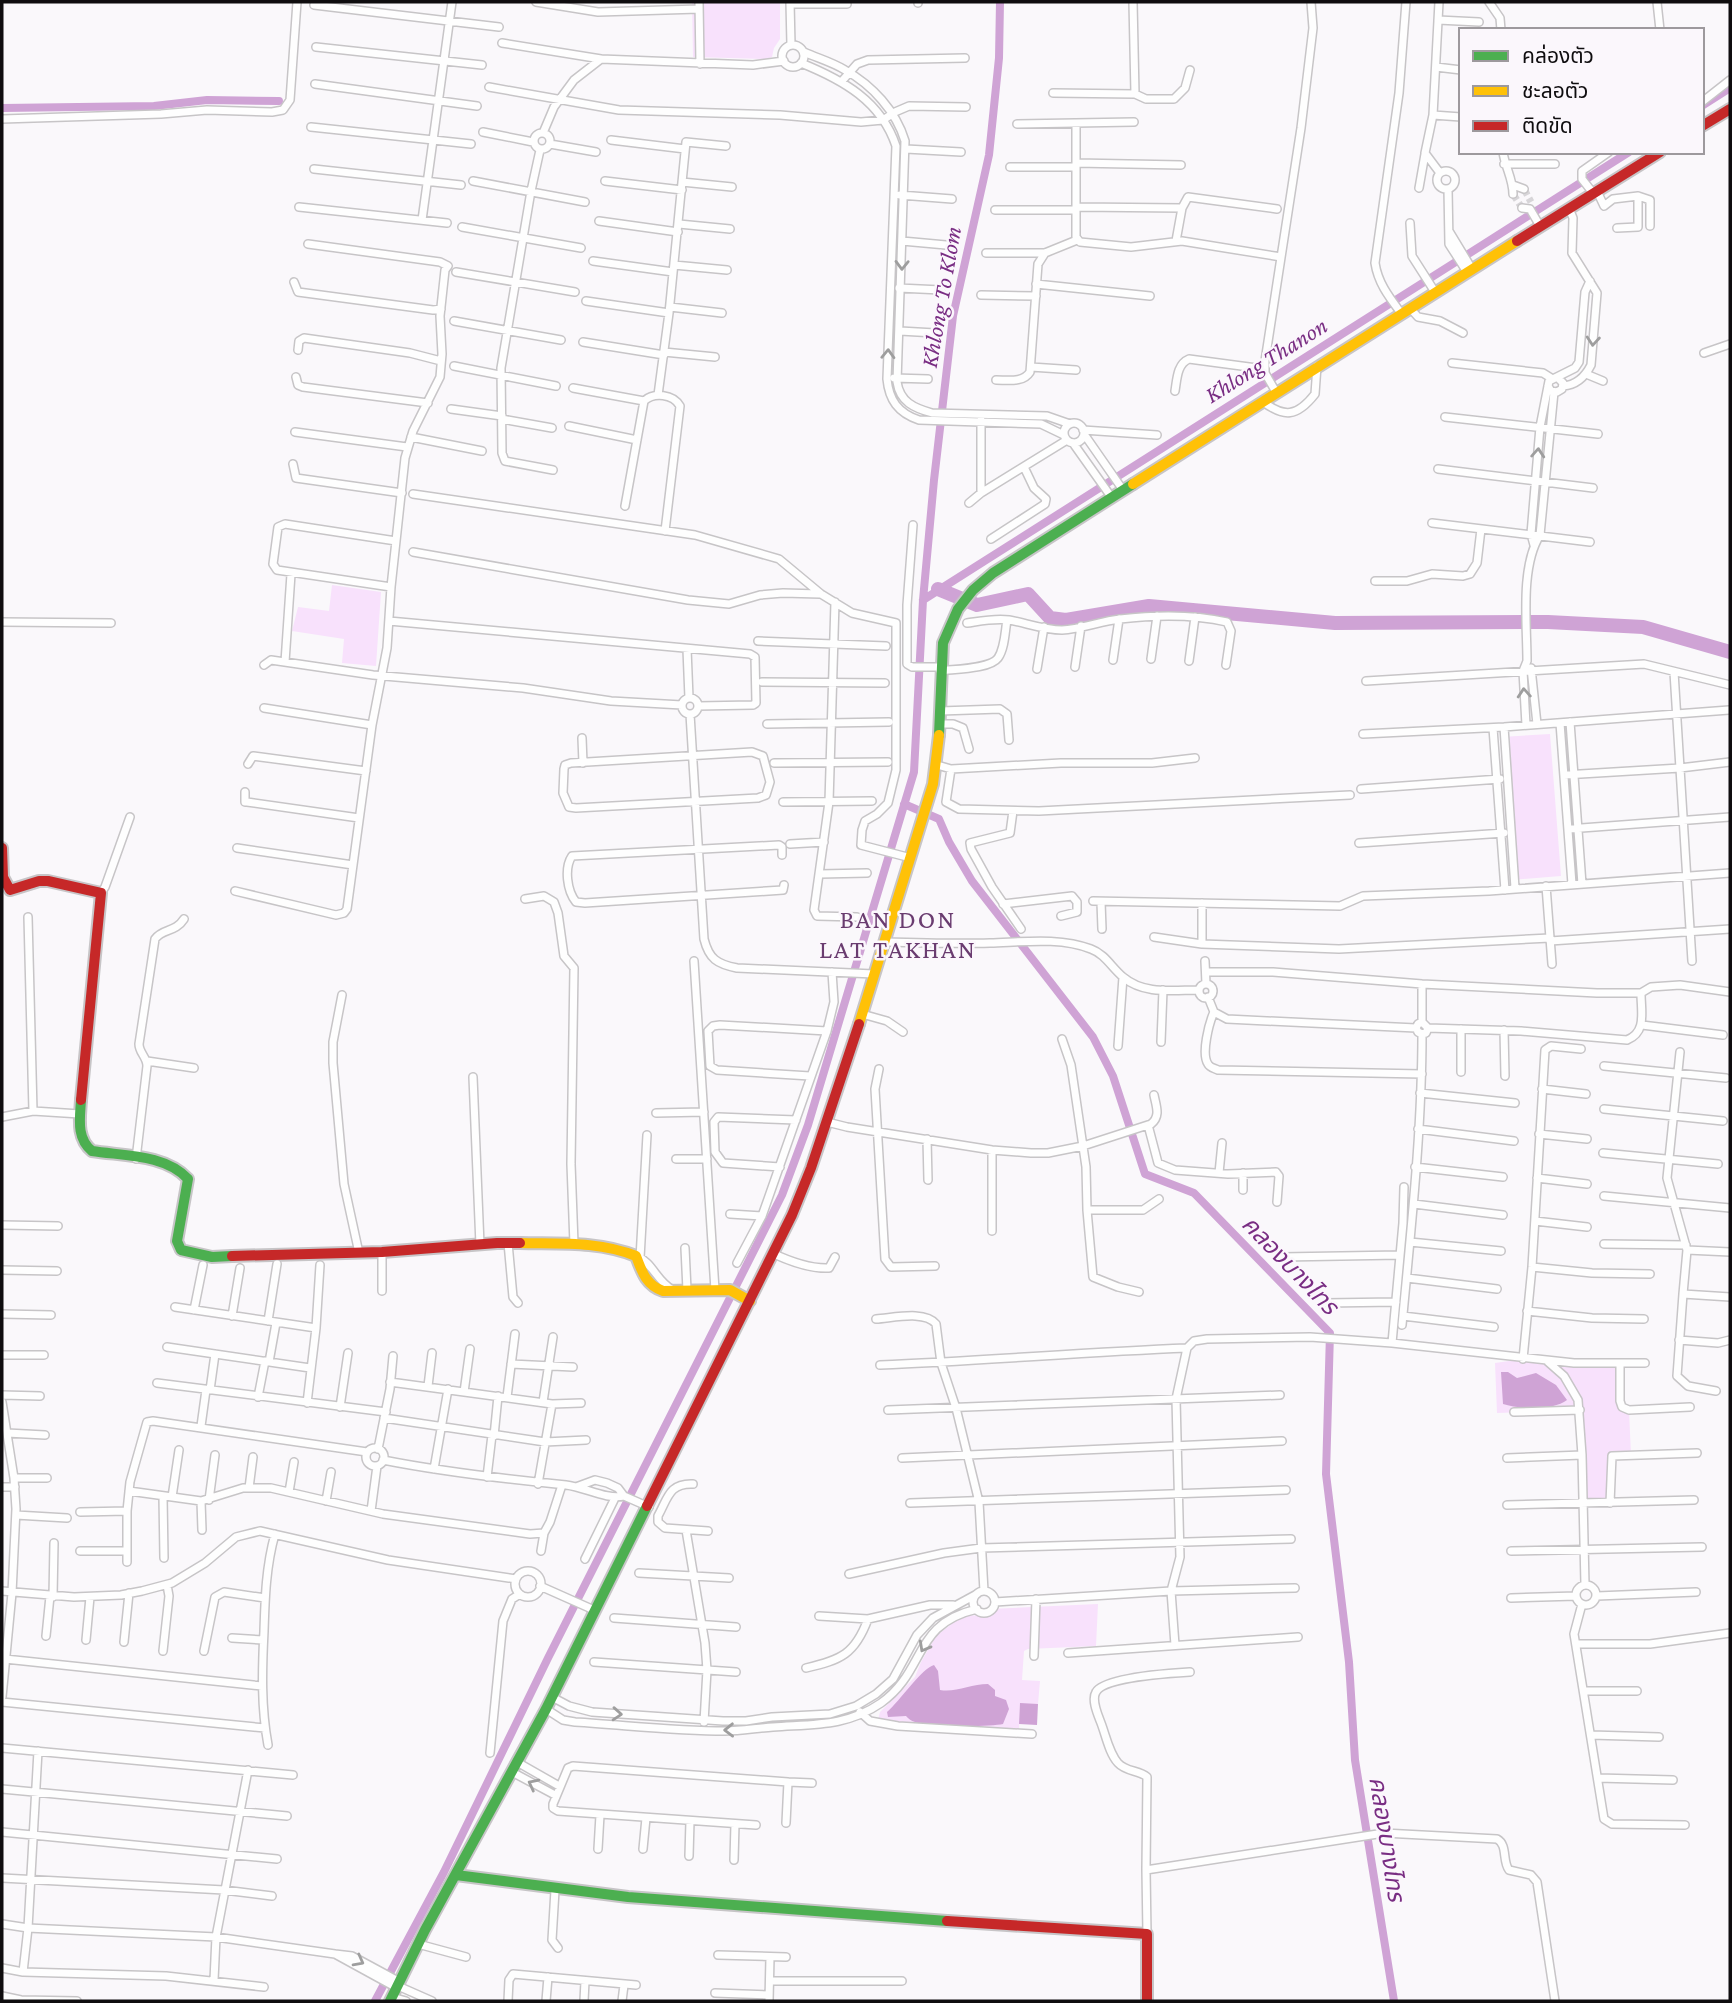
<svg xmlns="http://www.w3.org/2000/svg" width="1732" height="2003" font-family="'Crimson Pro','Noto Sans Thai',serif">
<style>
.green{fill:#f8e1fc}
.water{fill:#cfa3d5}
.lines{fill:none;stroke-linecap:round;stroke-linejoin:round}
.canal{stroke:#cfa3d5;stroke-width:8}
.river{stroke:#cfa3d5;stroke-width:14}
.street-tunnel{stroke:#d7d5d8;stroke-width:7;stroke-dasharray:7 3.5;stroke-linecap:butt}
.street-casing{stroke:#c7c5c7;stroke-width:10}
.fast-casing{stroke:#c7c5c7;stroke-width:14}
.slow-casing{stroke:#c7c5c7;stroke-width:14}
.jam-casing{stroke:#c7c5c7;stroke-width:14}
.street{stroke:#fefefe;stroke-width:7}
.fast{stroke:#4caf50;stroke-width:10}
.slow{stroke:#ffc107;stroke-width:10}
.jam{stroke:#c62828;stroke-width:10}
.oneway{stroke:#9e9e9e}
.labels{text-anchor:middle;stroke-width:5;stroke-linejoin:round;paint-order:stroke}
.water-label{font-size:24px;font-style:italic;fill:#792d83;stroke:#fbf7fc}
.quarter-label{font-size:26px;letter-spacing:2px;fill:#6a3c70;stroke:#fbf7fc}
</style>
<rect width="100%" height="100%" fill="#faf8fb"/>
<path class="green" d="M692,2H780V39L774,48L772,57L766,59L693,57Z
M332,585L381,592L376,666L342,663L344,639L292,631L298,607L329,611Z
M1550,734L1561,876L1512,880L1501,737Z
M1523,1359L1620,1364L1621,1409L1629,1410L1631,1455L1611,1456L1614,1503H1583L1580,1410L1497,1413L1495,1363Z
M1098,1604L1096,1646L1028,1649L1024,1651L1022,1680L1040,1681L1038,1704H1020L1019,1731L914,1726L878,1720L880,1712L915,1677L921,1662L936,1636L954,1622L969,1615L982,1616L990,1609Z"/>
<path class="water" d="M1501,1372H1508L1517,1378L1536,1373L1556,1385L1567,1400C1553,1411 1519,1409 1503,1404Z
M934,1665L938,1671L940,1690C955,1693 971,1684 988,1684L995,1690V1696L1006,1700L1009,1709L1003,1724C991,1727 926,1727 915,1722C911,1721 908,1718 906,1716L888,1717L887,1712C900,1701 922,1668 934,1665Z
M1020,1703L1038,1704L1037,1725L1019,1724Z"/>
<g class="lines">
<path class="canal" d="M1702,106L1730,88
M2,108L154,106L207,100L279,101
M923,600L1629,152
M904,804L939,819L949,842L972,881L1093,1037L1113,1076L1145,1174L1194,1193L1330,1333L1326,1474L1349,1662L1355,1760L1394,2001
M375,2001L444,1872L548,1658L782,1195L808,1125L914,772L923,600L934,480L953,316L989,155L999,58L1000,2"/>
<path class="river" d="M938,589L977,605L1028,594L1050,618L1066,620L1149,606L1335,623L1548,622L1643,627L1730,652"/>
<path class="street-tunnel" d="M1524,189L1531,202
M1513,194L1522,208"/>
<defs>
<path id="street" d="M536,2L598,12L699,9
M699,2L700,64
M790,2L791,45
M1439,2L1433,115L1425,153L1440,173
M1489,2L1500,18L1501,30
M1657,2L1660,30
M918,3V2
M790,4H847
M314,5L499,27
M1438,20L1479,22
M502,43L601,59
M782 56a11 11 0 1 1 22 0a11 11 0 1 1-22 0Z
M316,47L482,65
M804,52C817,58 832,62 845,70C872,85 896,111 905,141L897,382C900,402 914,408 932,413L1047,416L1070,424
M801,63C843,80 881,101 896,146L887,379C889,400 898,413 919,420L1041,424L1064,435
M1436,67L1461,70
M842,81L857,64L868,60L965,58
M315,84L477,106
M489,87L619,110L780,115L861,122L883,120L895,112L909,106L966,107
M1053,93L1135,94L1133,2
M1135,94L1146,99H1174L1185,88L1190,70
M1702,102L1730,80
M1433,115L1461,117
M2,119L161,114L207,110L272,112L283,110L290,100L297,2
M1076,123V237L1080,242L1131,247L1182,241L1281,257
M1017,124L1134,122
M311,127L471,144
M483,132L533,142
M534 141a8 8 0 1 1 16 0a8 8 0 1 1-16 0Z
M543,133L554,107L574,80L601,59L753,65L784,61
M611,140L685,149
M550,144L596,152
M906,149L961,152
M540,150L531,191L501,368L502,453L505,461L553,470
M1503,152C1505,167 1513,179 1513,194
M1076,163L1181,165
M1504,164H1555
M1010,167H1076
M314,169L461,185
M1437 180a9 9 0 1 1 18 0a9 9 0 1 1-18 0Z
M473,181L585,202
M605,181L682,190
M682,182L732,187
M1513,185L1524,189
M1419,188L1425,154
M1448,189L1449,244L1467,272
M1597,191L1604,206L1613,199L1638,196V227L1617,228
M1593,193L1582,179V171L1609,152
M900,195L952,199
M1638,196L1650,200V226
M299,207L447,223
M1076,207L1182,208
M1522,208L1530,209L1540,226
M995,210H1076
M422,220L452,2
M599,221L678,232
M1410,223L1412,256L1435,292
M679,224L730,229
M462,227L581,248
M1449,231L1472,269
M902,241L946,245
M1176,241L1182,208L1188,197L1277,209
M986,253H1045L1077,240
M593,261L673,272
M674,265L727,270
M456,272L575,292
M294,282L298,292L433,310L441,309
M1036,284L1150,296
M899,288L941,290
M981,295L1036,296
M586,301L669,313
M670,307L722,313
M1410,308L1418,317L1440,321L1463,333
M1401,313C1389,297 1378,283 1375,263L1399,93L1406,2
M454,321L561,340
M900,331L935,333
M583,342L664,355
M298,350L299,341L304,338L410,353L441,361
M664,352L715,357
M1704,353L1730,344
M1452,363L1543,373L1551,378
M454,366L556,386
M1031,367L1076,370
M1586,374L1603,381
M296,377L298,385L303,387L428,403
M1557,377L1575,368L1579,362L1585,292L1590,281
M894,378L928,379
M996,380C1008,380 1023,383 1030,372L1038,264L1045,253
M1563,386C1577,385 1585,377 1591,365L1597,293L1572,253L1573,218L1569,208
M573,388L644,401
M1175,391C1177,379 1177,364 1189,359L1264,369
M1276,392L1265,373V361L1301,128L1313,28L1311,2
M658,395L669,313L686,142L726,146
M1262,401C1284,418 1297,417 1315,394L1317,366
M451,409L502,416
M1445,417L1598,434
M502,419L552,428
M981,420V493L1067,440
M1064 433a10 10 0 1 1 20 0a10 10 0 1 1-20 0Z
M569,426L637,440
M1083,430L1157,435
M295,432L407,447
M1084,434L1123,490
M411,437L482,451
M1073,443L1112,498
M293,464L296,478L402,493
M1438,469L1593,488
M413,494L695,535L779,559L821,594L852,613L896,623V770L888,803L877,814L865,821L862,830L861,845L911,858
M969,503L981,493
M625,506L644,401C654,392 673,394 680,406L665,531
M1432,523L1590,542
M913,525L907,605V664L912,667H941
M991,539L1045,504L1046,499L1034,488L1024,467
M1534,545L1531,534L1540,427L1549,381L1557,377L1563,383L1562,389L1557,392L1551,391L1548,386
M413,552L688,600L729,604L760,595L783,593L820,594
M1375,581H1407L1432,574L1463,576L1470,574L1477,563L1481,529
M391,587L277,570L273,564L278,527L285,524L396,541
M835,602L829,802L814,910L817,916L857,917
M389,621L750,654L755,657L756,703L753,705L698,706
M2,622L111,623
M967,623C981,621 995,618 1009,620C1026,623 1044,630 1062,630C1081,629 1101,621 1120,619C1155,615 1192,614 1227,622L1231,631L1226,665
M758,641L886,646
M687,649L689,698
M1151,659L1157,616
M1113,660L1119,619
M1189,661L1195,617
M285,662L291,574
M264,665L271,660L373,675L523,688L611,701L682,705
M1075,667L1081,626
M1531,668L1537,724
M1037,669L1044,627
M940,671C955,669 990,669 998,658C1005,648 1005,631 1007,620
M1674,672L1692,961
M1366,681L1644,664L1730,685
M762,682L885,683
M682 706a8 8 0 1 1 16 0a8 8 0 1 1-16 0Z
M264,708L372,725
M940,711L1000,709L1007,714L1009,740
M690,714L704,939C709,959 717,964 737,968L874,974
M1570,722L1582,884
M1560,723L1572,884
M767,724L889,722
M940,724H953L963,728L969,749
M1526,725L1523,671L1527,661C1527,624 1520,567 1540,535L1554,392
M1504,727L1515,888
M1493,728L1505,890
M1363,734L1504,727L1729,710
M582,738L583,763
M752,752L763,756L770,782L766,795L758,798L576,808L569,807L563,793L564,769L565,765L571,763Z
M774,763L888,762
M248,764L253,756L366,771
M937,765L951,769L1061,763H1152L1195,758
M951,769L946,802L959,809L1039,811L1350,795
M1564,775L1680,768L1730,762
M1361,789L1500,779
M245,792V802H247L359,818
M783,802L872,801
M1013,811L1010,833L970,843L971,849L992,887L1021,929
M1568,829L1730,817
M1359,843L1504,833
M790,844L824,842
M237,848L353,865
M782,855V847L779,845L572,856C564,868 567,891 576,902L585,903L783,890L784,885
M820,874L867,873
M1546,886L1552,964
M235,891L336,915L344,913L347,909L372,725L387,648L391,587L405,458L413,431L440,377L442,354L440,316L445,270L448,266L440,262L308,244
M101,893L105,887L130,817
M525,899L544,896L554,902L558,913L564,956L574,968L571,1164L574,1244
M1093,901L1340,906L1363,896L1489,891L1730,873
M1101,902L1102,929
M1003,904L1072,896L1077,902V912L1061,916
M28,917L33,1111
M1154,937L1202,944L1339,949L1550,938
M1550,941L1730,929
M884,942C919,943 955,944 990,943C1023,942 1060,937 1091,949C1105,954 1112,968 1123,977C1144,995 1173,990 1199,990
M1202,944V903
M694,961L715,1290
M1205,961L1206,984
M1206,972H1273L1422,984L1597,993H1641L1651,987L1680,985L1730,992
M1422,984V1022
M1199 991a7 7 0 1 1 14 0a7 7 0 1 1-14 0Z
M342,995L333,1042V1063L344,1184L359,1253
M1208,997L1214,1012L1227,1019L1416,1028
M1214,1012C1209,1023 1201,1054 1208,1064C1210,1068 1214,1068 1218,1070L1422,1074
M862,1014L887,1021L903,1032
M1642,1025L1723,1035
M1428,1028L1422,1022L1418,1024L1416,1028L1418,1032L1422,1034L1426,1033L1428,1028L1521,1031L1627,1040C1647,1032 1641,1012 1641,993
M1461,1029V1072
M1504,1030L1505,1076
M1062,1039L1071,1065L1086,1167L1087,1210L1093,1277L1118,1287L1139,1292
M1161,1042L1163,990
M1118,1046L1123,977
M1680,1052L1667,1178L1687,1250L1683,1294
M147,1061L194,1068
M1604,1066L1726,1078
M879,1069L875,1089L885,1259L891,1267L935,1266
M810,1076L717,1070L710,1066L708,1031L713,1026L720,1025L827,1031
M473,1077L480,1245
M1542,1089L1586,1094
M1420,1093L1515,1103
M1604,1109L1723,1121
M656,1113L704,1112
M2,1117L33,1111L80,1114
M827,1122L847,1127L992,1150L1031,1153H1048L1083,1146L1151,1124C1161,1116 1156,1106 1154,1095
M1148,1125L1158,1163L1175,1170L1228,1174L1276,1172L1279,1176L1277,1202
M1418,1129L1514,1141
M1539,1134L1587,1139
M927,1139L928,1180
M1603,1153L1718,1164
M136,1159L147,1066C147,1057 139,1053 139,1044L155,939C163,928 175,933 184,919
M676,1159H707
M780,1167L723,1163L715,1152L714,1122L718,1117L796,1120
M1415,1167L1503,1177
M1219,1173L1222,1143
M1537,1178L1587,1184
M1243,1190V1173
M1604,1196L1730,1208
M1414,1204L1503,1215
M1087,1210H1143L1159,1199
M730,1214L762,1216
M1535,1221L1587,1227
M2,1225L58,1226
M992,1231V1150
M1410,1242L1501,1251
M508,1243L513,1297L518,1303
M1604,1244L1686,1245
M685,1248L687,1290
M1687,1250L1730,1252
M382,1252V1291
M772,1253C789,1261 809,1269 829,1268L835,1257
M637,1256C653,1263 657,1282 673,1290
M1282,1257L1400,1255
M640,1258L647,1135
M737,1263L762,1216L827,1031L834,1002L832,972
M1532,1267L1592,1273L1650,1274
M2,1270L57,1271
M1407,1278L1497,1289
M1326,1303L1396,1302
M175,1307L316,1328
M194,1310L203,1265
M1527,1311L1592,1318L1644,1319
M2,1314L51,1315
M232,1316L240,1268
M1403,1316L1494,1327
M876,1319C893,1318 925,1310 936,1324L941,1363L956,1408L979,1502L984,1591
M268,1321L277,1264
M1402,1325C1411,1228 1422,1131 1422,1034
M1679,1340L1718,1343L1730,1340
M1392,1343L1403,1223L1404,1187
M167,1347L310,1368
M2,1355H44
M1523,1359L1532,1267L1545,1050L1551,1046L1581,1049
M1547,1361L1564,1376L1578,1400L1582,1455L1585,1585
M269,1362L276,1323
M511,1364L573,1367
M1620,1364V1401L1622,1407L1629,1410L1690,1407
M880,1365C983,1361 1084,1352 1187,1348
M390,1382L552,1404L581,1403
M157,1383L386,1412
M428,1386L432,1353
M210,1390L215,1354
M1716,1391L1688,1386L1677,1376L1683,1294L1730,1297
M464,1392L470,1349
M2,1395L40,1396
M258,1397L265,1361
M507,1397L515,1334
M2,1402L14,1478L16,1509L12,1593L2,1697
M543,1402L553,1337
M307,1403L316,1328L320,1265
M340,1407L348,1353
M888,1410L1280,1395
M1514,1412L1580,1410
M384,1418L545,1442L586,1440
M201,1426L206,1390
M7,1433L45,1435
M494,1436L498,1396
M366 1457a9 9 0 1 1 18 0a9 9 0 1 1-18 0Z
M378,1449L390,1389L393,1356
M902,1458L1282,1441
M1507,1458L1582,1455
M383,1460C444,1472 505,1479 566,1485C585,1487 606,1500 624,1496
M434,1469L448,1389
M487,1477L492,1435
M14,1478H47
M538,1484L552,1404
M693,1484C669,1483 668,1498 658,1516V1522L665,1528L708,1531
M2,1487H15
M576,1487L595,1480L607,1483L618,1488L624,1496L649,1507
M249,1488L253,1457
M129,1491L201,1501L243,1488H271L383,1514L530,1534L544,1533L550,1522L562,1485
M289,1492L294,1462
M163,1496L164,1558
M172,1497L179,1450
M209,1500L215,1455
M201,1501L202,1530
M326,1501L331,1472
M910,1503L1286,1490
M1610,1503L1612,1456L1697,1453
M1507,1505L1694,1500
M371,1511L377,1466
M80,1512L127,1511
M16,1515L67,1518
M686,1530L705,1643L707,1670L704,1722
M80,1551H127
M541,1551L544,1533
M1511,1551L1702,1547
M585,1559L615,1498
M127,1562V1511L130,1482L147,1422L153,1421L367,1452
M515 1584a13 13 0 1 1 26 0a13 13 0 1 1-26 0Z
M639,1573L729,1578
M849,1574L944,1553L981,1548L1291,1539
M1576 1595a10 10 0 1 1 20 0a10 10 0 1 1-20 0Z
M540,1586L594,1610
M2,1591L74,1597L121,1595L142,1591L172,1583L205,1563L236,1537L260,1531L388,1560L516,1579
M973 1602a11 11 0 1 1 22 0a11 11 0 1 1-22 0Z
M1597,1596L1696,1592
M53,1597L54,1543
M1511,1598L1576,1596
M995,1602L1171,1591L1295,1588
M1582,1604L1574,1634L1604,1819L1612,1824L1685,1825
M819,1616L868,1619L930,1605H953
M614,1618L736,1627
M46,1636L50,1596
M232,1638L263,1640
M86,1640L90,1597
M124,1642L129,1593
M1576,1644H1650L1730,1633
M1175,1645L1171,1591L1180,1557L1176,1399L1187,1348L1194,1341L1207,1339L1310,1337L1392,1343L1574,1363H1645
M163,1651L169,1596L167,1585
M204,1651L215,1597L224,1592L265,1598
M1068,1653L1298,1637
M1034,1656L1036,1599
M5,1659L262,1686
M594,1662L736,1672
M806,1668C841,1660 855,1654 868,1619
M1584,1691H1637
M552,1697L569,1706L592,1712L723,1721H746L772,1717L830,1714L856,1706L876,1694L893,1679L917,1635L933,1618L977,1594
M2,1702L265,1728
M546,1709L563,1720L575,1722C625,1725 675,1731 725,1731C741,1731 757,1728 773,1727C813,1724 846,1727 881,1703C927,1670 912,1624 977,1609
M860,1712L870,1721L898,1726L1032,1734
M1591,1735L1659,1737
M268,1745C261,1707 262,1670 264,1631C265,1598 266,1566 275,1534
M2,1748L293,1775
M490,1753L503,1621L512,1599L520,1594
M517,1762L559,1786
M512,1772L555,1795
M1598,1778L1673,1780
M788,1782L812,1783
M2,1789L287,1816
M756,1825L558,1811L553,1808V1804L568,1768L573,1766L788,1782L786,1823
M2,1832L277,1859
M598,1849L600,1815
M643,1849L646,1818
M689,1856L690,1821
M734,1860L735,1824
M1146,1870L1147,1777C1139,1770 1126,1772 1118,1763C1109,1753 1106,1736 1101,1723C1098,1715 1091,1700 1096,1692C1104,1677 1173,1673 1190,1672
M2,1878L224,1890L272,1896
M555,1890L552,1940L558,1948
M2,1924L28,1928L216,1937L335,1954
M1147,1934L1146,1870L1384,1833L1497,1839C1508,1845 1502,1861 1509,1870L1531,1875L1537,1882L1555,2001
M418,1944L466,1957
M718,1955L786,1957
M2,1968L23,1972L166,1976L264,1987
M23,1972L28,1928L38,1751
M214,1980L216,1937L248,1770
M770,1981H902
M398,1986L432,2001
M397,1988L335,1954L352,1956L400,1982
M715,1993L769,1995
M2,1996L21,2000L77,2001
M392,1997L406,2001
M508,2001L509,1980L513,1974L636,1985
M546,2001L548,1977
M584,2001L585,1981
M622,2001L624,1985
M769,2001L770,1957"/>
<path id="fast" d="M939,735L943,643L958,609L973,590L993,573L1133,484
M81,1100C80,1118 76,1138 92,1151C123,1156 165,1154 188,1179L177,1241L181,1250L212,1257L232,1256
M456,1875L628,1897L947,1921
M390,2001L425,1930L546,1709L647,1506"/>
<path id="slow" d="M1133,484L1517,241
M859,1024L933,784L939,735
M520,1243C559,1244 599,1241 636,1256C642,1272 646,1285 663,1291L730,1290L750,1301"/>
<path id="jam" d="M1702,126L1730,109
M1517,241L1660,152
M2,848L3,877L10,890L39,881H48L101,893L81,1100
M232,1256L382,1252L497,1243H520
M647,1506L792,1215L811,1168L859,1024
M947,1921L1147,1934V2001"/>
</defs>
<use href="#street" class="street-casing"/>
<use href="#fast" class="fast-casing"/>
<use href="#slow" class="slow-casing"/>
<use href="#jam" class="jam-casing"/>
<use href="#street" class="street"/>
<use href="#fast" class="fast"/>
<use href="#slow" class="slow"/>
<use href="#jam" class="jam"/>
</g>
<defs><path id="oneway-chevron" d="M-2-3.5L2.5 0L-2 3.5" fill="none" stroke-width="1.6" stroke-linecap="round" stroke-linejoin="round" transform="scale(1.75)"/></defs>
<g class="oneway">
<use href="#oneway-chevron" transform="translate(902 265) rotate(91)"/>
<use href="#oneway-chevron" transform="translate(1593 341) rotate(95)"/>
<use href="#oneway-chevron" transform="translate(888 354) rotate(-88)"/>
<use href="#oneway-chevron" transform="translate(1538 453) rotate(-86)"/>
<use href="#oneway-chevron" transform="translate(1524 693) rotate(-94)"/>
<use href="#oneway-chevron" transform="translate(924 1647) rotate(119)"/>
<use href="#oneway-chevron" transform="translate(617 1714) rotate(4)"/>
<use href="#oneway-chevron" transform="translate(729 1730) rotate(179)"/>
<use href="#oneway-chevron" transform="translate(533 1784) rotate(-153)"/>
<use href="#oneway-chevron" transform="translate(359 1961) rotate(28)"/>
</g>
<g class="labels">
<g class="water-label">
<text transform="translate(941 297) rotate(-80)" y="8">Khlong To Klom</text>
<text transform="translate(1266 360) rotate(-32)" y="8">Khlong Thanon</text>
<text transform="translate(1290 1265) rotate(46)" y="8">คลองบางไทร</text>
<text transform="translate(1387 1839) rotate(81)" y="8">คลองบางไทร</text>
</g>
<g class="quarter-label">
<text x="898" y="928">BAN DON<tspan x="898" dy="30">LAT TAKHAN</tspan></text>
</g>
</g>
<rect width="1732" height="2003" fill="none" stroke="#0f0d0f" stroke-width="7"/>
<rect x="1459" y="28" width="245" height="126" fill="#fbf7fc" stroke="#9d999d" stroke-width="2"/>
<rect x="1473" y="51" width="35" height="10" fill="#4caf50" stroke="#9d999d" stroke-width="2"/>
<text x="1522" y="63" font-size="21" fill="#0f0d0f">คล่องตัว</text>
<rect x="1473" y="86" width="35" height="10" fill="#ffc107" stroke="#9d999d" stroke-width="2"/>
<text x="1522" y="98" font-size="21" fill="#0f0d0f">ชะลอตัว</text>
<rect x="1473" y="121" width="35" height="10" fill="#c62828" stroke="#9d999d" stroke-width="2"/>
<text x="1522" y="133" font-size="21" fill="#0f0d0f">ติดขัด</text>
</svg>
